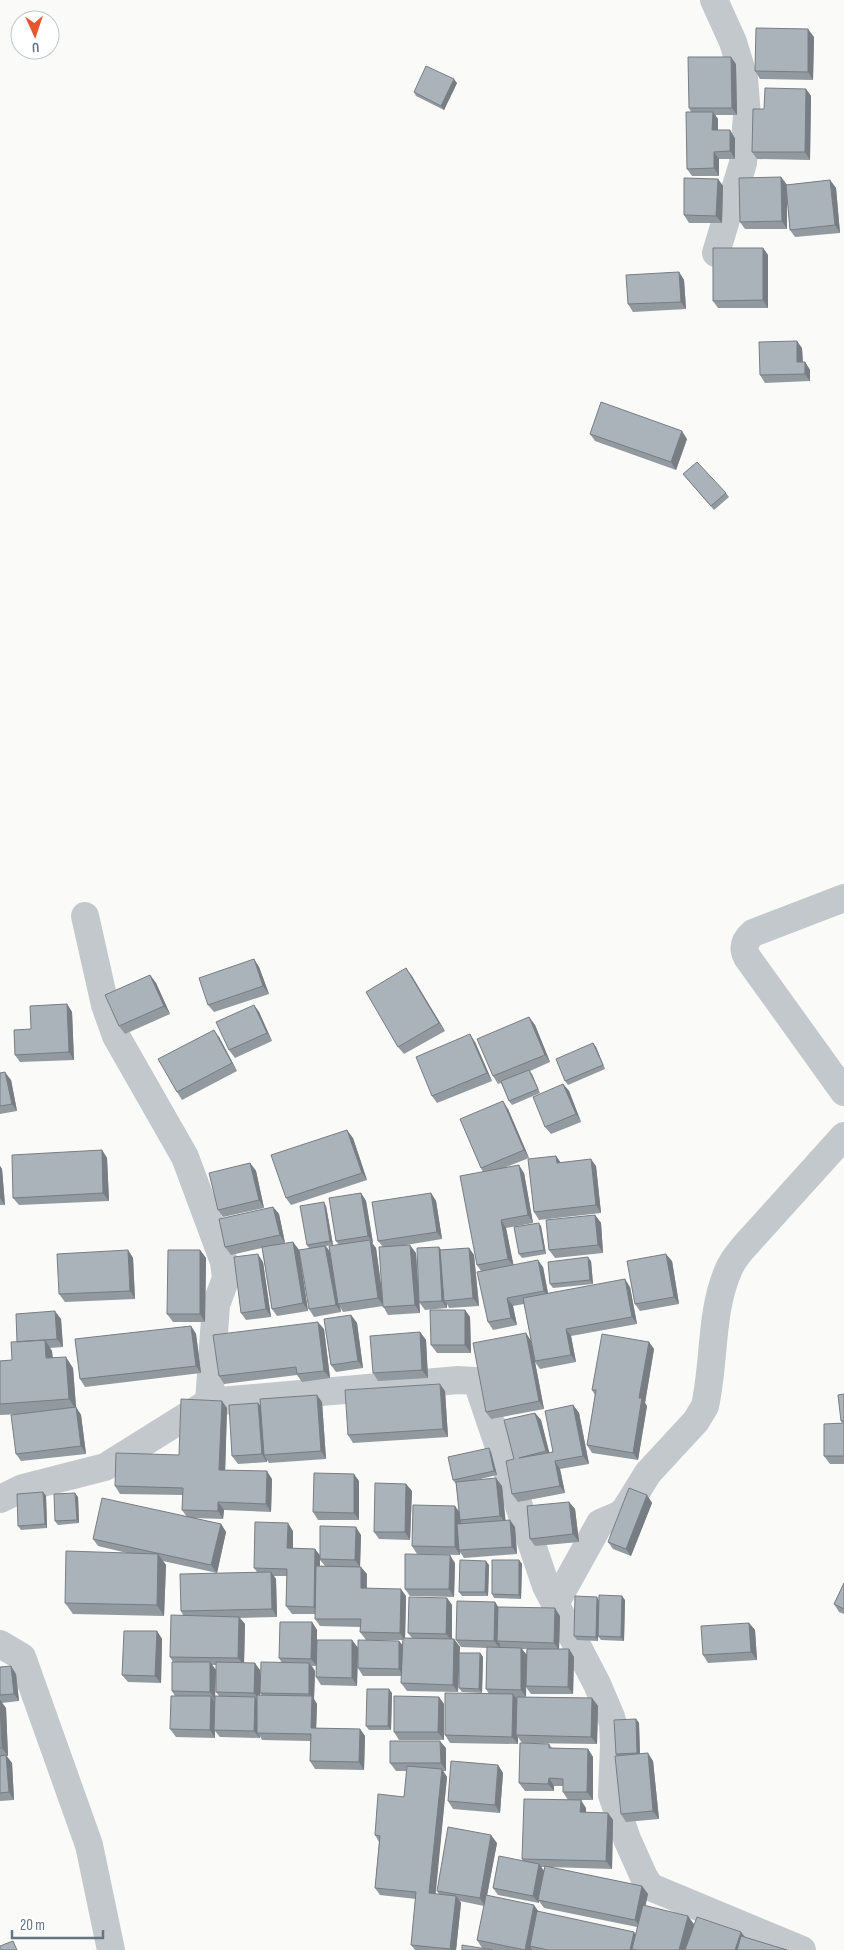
<svg xmlns="http://www.w3.org/2000/svg" width="844" height="1950" font-family="'Sofia Sans Condensed',sans-serif">
<style>
.lines{fill:none;stroke-linecap:round;stroke-linejoin:round}
.minor{stroke:#c3c8cc;stroke-width:28}
.wall{fill:#929a9f;fill-rule:evenodd}
.shaded-wall{fill:#777d82}
.building{fill:#aab3b9;stroke:#777d82}
</style>
<rect width="100%" height="100%" fill="#fafaf8"/>
<g class="lines">
<path class="minor" d="M714,0L733,42L744,78L747,116L743,163L716,253
M844,898L753,933C745,940 742,947 747,957L844,1092
M85,916L105,1005L116,1036L185,1157L224,1262L226,1278L216,1305L209,1402
M0,1499L23,1488L105,1467L209,1402L458,1380L475,1381L478,1385L546,1586L597,1684L611,1717L613,1724L614,1746L612,1795L627,1839L644,1877L650,1886L653,1888L802,1950
M555,1604L600,1523L621,1514L625,1510L648,1473L696,1421L705,1406C715,1361 710,1313 728,1271C731,1263 737,1255 743,1248L844,1136
M0,1644L22,1657L89,1845L111,1950"/>
</g>
<path class="wall" d="M814,37L813,80L760,79L755,71Z
M736,64L737,115H715L718,119V130L735,138V159H719V176H692L687,169L691,112L689,108Z
M457,83L444,110L416,96L414,92Z
M806,89L811,96L810,160L757,159L752,152L764,109Z
M781,177L787,185L830,180L836,188L840,233L795,237L790,230L787,196V229H745L740,222Z
M718,179L723,186L722,223H689L684,215Z
M763,248L768,255V308H718L713,301Z
M679,272L684,280L686,309L633,312L628,304Z
M802,348L803,362H805L810,370V381L765,383L760,375Z
M590,434L687,439L676,470L595,441Z
M683,474L726,493L729,497L714,510Z
M254,959L259,967L269,994L214,1012L208,1005Z
M406,968L445,1031L404,1054L398,1047Z
M150,975L156,983L170,1014L125,1034L119,1026Z
M67,1004L72,1012L74,1060L20,1062L15,1055L31,1029Z
M254,1005L259,1012L272,1041L235,1058L229,1050Z
M529,1017L535,1025L550,1062L530,1071L540,1093L512,1105L509,1101L501,1083L498,1084L493,1076Z
M219,1037L237,1071L182,1100L177,1092Z
M475,1042L492,1081L437,1103L432,1096Z
M593,1043L596,1047L605,1069L568,1085L565,1081Z
M0,1073L11,1080L17,1111L0,1114Z
M563,1084L569,1091L581,1122L551,1134L545,1127Z
M508,1109L529,1158L506,1167L524,1173L533,1223L506,1228L513,1265L543,1267L548,1293L630,1287L637,1324L571,1336L576,1362L540,1369L535,1362L544,1409L491,1419L486,1412L526,1333L531,1341L524,1304L513,1306L517,1325L493,1330L488,1322L481,1271L477,1265L483,1172L481,1168Z
M353,1138L367,1180L291,1205L286,1198Z
M102,1150L107,1158L109,1201L19,1205L13,1198Z
M556,1156L560,1162L596,1166L601,1213L539,1220L534,1212Z
M250,1163L256,1171L264,1208L223,1217L218,1210Z
M0,1166L2,1169L5,1205H0Z
M361,1193L366,1201L373,1243L372,1244L376,1248L382,1293L383,1247L378,1241L431,1193L436,1201L442,1239L400,1246L416,1253L420,1313L388,1315L383,1306L343,1312L340,1307L341,1312L314,1317L309,1309V1248L307,1245L326,1206L333,1245L326,1246L331,1253L339,1245L336,1241Z
M273,1207L279,1214L285,1243L279,1244L293,1242L299,1250L308,1311L277,1316L272,1309L262,1248L231,1255L225,1247Z
M595,1215L601,1223L603,1253L555,1258L549,1250Z
M541,1226L546,1254L522,1258L519,1254Z
M439,1247L441,1250L469,1248L474,1255L479,1306L449,1308L447,1304V1308L425,1310L419,1302Z
M128,1250L133,1258L135,1299L65,1302L59,1294Z
M200,1250L206,1258L205,1322H173L167,1314Z
M591,1261L593,1284L553,1288L550,1284Z
M672,1261L679,1304L640,1311L635,1304Z
M263,1262L271,1317L246,1320L241,1313Z
M465,1310L470,1317L471,1353H437L431,1345Z
M351,1315L357,1323L363,1368L336,1372L331,1365Z
M61,1319L63,1347L50,1348L52,1351L53,1358L73,1368L76,1407L81,1415L86,1454L21,1461L16,1454L22,1414L0,1415V1361L12,1360L17,1342Z
M191,1326L196,1334L201,1373L85,1387L80,1379Z
M324,1329L330,1378L302,1382L297,1375L224,1384L219,1376Z
M420,1332L426,1340L428,1378L378,1381L373,1373Z
M649,1342L654,1349L645,1403L647,1406L638,1460L592,1453L587,1445L595,1395L592,1390Z
M445,1391L448,1437L353,1443L348,1435Z
M844,1394V1464H830L824,1456L843,1423L841,1421Z
M322,1402L326,1459L269,1463L267,1460V1462L238,1464L232,1456L258,1403L261,1407Z
M573,1405L579,1413L589,1464L560,1469L565,1493L518,1502L512,1494L514,1459L535,1413L541,1420L549,1453L553,1452Z
M227,1408L225,1470L272,1479L271,1512L224,1510L223,1519L193,1518L221,1524L226,1532L217,1573L163,1561L166,1565L164,1616L73,1614L65,1603L127,1553L98,1546L93,1539L187,1517L182,1510L183,1495L120,1494L115,1486L179,1455Z
M491,1452L497,1475L472,1481L502,1486L505,1520L515,1527L517,1554L464,1558L460,1552V1555L417,1554L412,1546L459,1512L456,1484L453,1480Z
M359,1481V1520H318L313,1512Z
M406,1484L412,1491L410,1540L379,1539L374,1532Z
M43,1492L46,1496L47,1528L21,1530L18,1526Z
M647,1495L652,1503L631,1556L613,1549L608,1542Z
M78,1497L79,1523L58,1525L55,1521Z
M569,1502L575,1509L579,1542L535,1546L530,1539Z
M293,1531V1548L315,1549L320,1555L361,1535L360,1567L367,1574V1588L406,1596L405,1638H412L408,1633L447,1598L452,1605V1639H454L460,1647L459,1653H480L483,1657L482,1693L462,1692L459,1688V1661L458,1692L407,1691L401,1683L402,1676H363L358,1668L399,1641L402,1645L403,1640H366L360,1632V1627L320,1626L315,1619V1614H292L286,1606L287,1576H274L276,1579L277,1617L240,1618L245,1624L244,1663L260,1670V1695H262L260,1693L282,1663L279,1658L312,1622L317,1630V1640H352L358,1648L357,1686L321,1685L316,1677V1666H312L315,1671L314,1699L317,1704L316,1728L360,1729L365,1736L364,1770L315,1769L310,1761V1741L262,1740L260,1736V1738L220,1737L215,1731V1738L176,1737L170,1729L175,1696L172,1691L173,1662L170,1657L183,1615L181,1611L257,1572L254,1568ZM320,1560L325,1566H320ZM212,1665H216V1692L219,1696H215L216,1670Z
M519,1560L522,1564L521,1599L494,1598L492,1594Z
M455,1563L454,1597L410,1596L405,1589Z
M489,1565L488,1596H462L459,1592Z
M844,1583V1614L839,1612L834,1604Z
M599,1600H625L624,1641L601,1640L598,1636V1641L577,1640L574,1636Z
M495,1602L498,1607L560,1616L559,1649H569L574,1657L573,1694H531L526,1687V1697L592,1698L598,1706L597,1744L522,1743L518,1737V1744L450,1743L445,1735L489,1694L486,1689L487,1648L461,1647L456,1640ZM522,1649H527L526,1655Z
M749,1623L755,1630L757,1660L708,1663L703,1655Z
M157,1631L162,1639L161,1683L128,1682L122,1675Z
M0,1667L16,1674L19,1701L2,1703L6,1708L8,1756H6L12,1763L14,1800L0,1801Z
M392,1693L391,1730H369L366,1726Z
M439,1697L444,1704V1740H399L394,1732Z
M636,1719L639,1723L640,1754L653,1761L659,1819L626,1822L621,1814L617,1756L616,1754Z
M549,1744L552,1748L588,1749L593,1757V1800H568L563,1792V1786H554V1791H525L519,1783Z
M446,1748V1771H443L447,1777L435,1894H439L437,1891L497,1843L487,1895L539,1912L634,1932L636,1934L637,1927L544,1908L539,1901V1903L498,1895L493,1888L524,1862L522,1859L586,1808V1812L608,1813L613,1820L612,1869L549,1867L642,1886L648,1894L645,1905L694,1924L691,1932H741L745,1937L787,1950H532V1949V1950H493L482,1948L477,1940L484,1906L460,1901L461,1903L456,1950H415L411,1945L416,1899L380,1895L375,1888L379,1842L375,1835L404,1797L407,1771H396L390,1763ZM541,1867H545L544,1871Z
M498,1765L503,1773L500,1813L453,1809L448,1801Z"/>
<path class="shaded-wall" d="M808,29L814,37L813,80L808,72Z
M731,57L736,64L737,115L732,108Z
M454,79L457,83L444,110L441,106Z
M806,89L811,96L810,160L805,152Z
M713,112L718,119V138L712,130Z
M730,130L735,138V159L730,151Z
M714,152L719,159V176L714,168Z
M781,177L787,185V229L782,221Z
M718,179L723,186L722,223L716,216Z
M830,180L836,188L840,233L835,225Z
M763,248L768,255V308L763,300Z
M679,272L684,280L686,309L681,302Z
M797,341L802,348L803,370L797,362Z
M805,362L810,370V381L805,374Z
M682,431L687,439L676,470L671,462Z
M254,959L259,967L269,994L263,986Z
M406,968L412,976L445,1031L439,1023Z
M150,975L156,983L170,1014L164,1006Z
M67,1004L72,1012L74,1060L69,1052Z
M254,1005L259,1012L272,1041L267,1033Z
M529,1017L535,1025L550,1062L545,1055Z
M214,1030L219,1037L237,1071L232,1063Z
M470,1034L475,1042L492,1081L487,1073Z
M593,1043L596,1047L605,1069L603,1065Z
M529,1070L532,1074L540,1093L538,1089Z
M5,1072L11,1080L17,1111L12,1104Z
M563,1084L569,1091L581,1122L576,1114Z
M503,1101L508,1109L529,1158L524,1150Z
M347,1130L353,1138L367,1180L362,1173Z
M102,1150L107,1158L109,1201L103,1193Z
M556,1156L561,1163H557Z
M591,1159L596,1166L601,1213L596,1205Z
M250,1163L256,1171L264,1208L259,1200Z
M519,1165L524,1173L533,1223L528,1215Z
M0,1166L2,1169L5,1205L0,1198Z
M361,1193L366,1201L373,1243L368,1236Z
M431,1193L436,1201L442,1239L437,1232Z
M324,1202L326,1206L333,1245L330,1241Z
M273,1207L279,1214L285,1243L280,1235Z
M595,1215L601,1223L603,1253L598,1245Z
M501,1220L506,1228L514,1267L508,1259Z
M539,1223L541,1226L546,1254L544,1250Z
M370,1240L376,1248L384,1306L378,1298Z
M293,1242L299,1250L308,1311L303,1303Z
M410,1245L416,1253L420,1313L415,1305Z
M325,1246L331,1253L338,1304L340,1307L341,1312L336,1305Z
M439,1247L444,1255V1301L447,1304V1308L442,1301Z
M469,1248L474,1255L479,1306L473,1298Z
M128,1250L133,1258L135,1299L130,1291Z
M200,1250L206,1258L205,1322L200,1314Z
M258,1254L263,1262L271,1317L266,1309Z
M666,1254L672,1261L679,1304L674,1297Z
M588,1257L591,1261L593,1284L590,1280Z
M538,1260L543,1267L549,1299L544,1291Z
M625,1279L630,1287L637,1324L632,1317Z
M507,1298L513,1306L517,1325L511,1318Z
M465,1310L470,1317L471,1353L465,1345Z
M55,1311L61,1319L63,1347L57,1339Z
M351,1315L357,1323L363,1368L358,1361Z
M318,1322L324,1329L330,1378L324,1371Z
M191,1326L196,1334L201,1373L196,1366Z
M566,1329L571,1336L576,1362L571,1355Z
M420,1332L426,1340L428,1378L422,1370Z
M526,1333L531,1341L544,1409L539,1401Z
M45,1340L52,1351L53,1369L46,1358Z
M649,1342L654,1349L645,1403L647,1406L638,1460L633,1453L639,1398Z
M66,1357L73,1368L76,1407L81,1415L86,1454L81,1446L76,1409L69,1399Z
M440,1384L445,1391L448,1437L443,1429Z
M317,1395L322,1402L326,1459L321,1451Z
M222,1401L227,1408L225,1477L219,1470Z
M258,1403L264,1411V1455L267,1460V1462L262,1454Z
M573,1405L579,1413L589,1464L583,1456Z
M535,1413L541,1420L551,1459L546,1451Z
M489,1448L491,1452L497,1475L494,1471Z
M555,1461L560,1469L565,1493L560,1486Z
M267,1471L272,1479L271,1512L266,1504Z
M354,1474L359,1481V1520L354,1513Z
M496,1478L502,1486L506,1524L500,1516Z
M406,1484L412,1491L410,1540L405,1532Z
M43,1492L46,1496L47,1528L45,1524Z
M75,1493L78,1497L79,1523L77,1520Z
M647,1495L652,1503L631,1556L626,1549Z
M218,1502L224,1510L223,1519L218,1511Z
M569,1502L575,1509L579,1542L573,1534Z
M455,1506L461,1514L460,1550H459L460,1552V1555L455,1547Z
M510,1520L515,1527L517,1554L512,1547Z
M288,1523L293,1531V1556L287,1548Z
M221,1524L226,1532L217,1573L211,1565Z
M356,1527L361,1535L360,1567L355,1560Z
M315,1549L320,1556L319,1614L314,1607Z
M158,1554L166,1565L164,1616L157,1605Z
M450,1555L455,1563L454,1597L449,1589Z
M519,1560L522,1564L521,1599L519,1595Z
M486,1561L489,1565L488,1596L485,1592Z
M361,1567L367,1574L366,1596L361,1588Z
M271,1572L276,1579L277,1617L272,1609Z
M401,1589L406,1596L405,1641L400,1633Z
M622,1596L625,1600L624,1641L621,1637Z
M597,1597L599,1601L598,1641L596,1637Z
M447,1598L452,1605V1641L446,1634Z
M495,1602L500,1610L497,1641L500,1644V1648L494,1641Z
M555,1608L560,1616L559,1650L554,1643Z
M239,1617L245,1624L244,1665L238,1658Z
M312,1622L317,1630V1666L311,1659Z
M749,1623L755,1630L757,1660L751,1652Z
M157,1631L162,1639L161,1683L155,1676Z
M454,1639L460,1647L458,1692L453,1685Z
M352,1640L358,1648L357,1686L352,1678Z
M399,1641L405,1648L404,1677L399,1669Z
M521,1648L527,1655L526,1697L521,1690Z
M569,1649L574,1657L573,1694L568,1687Z
M480,1653L483,1657L482,1693L479,1689Z
M210,1662L216,1670L215,1700L210,1692Z
M255,1663L260,1670V1700L254,1693Z
M309,1663L315,1671L314,1699L317,1704L316,1735L311,1728L312,1698L309,1694Z
M11,1666L16,1674L19,1701L14,1694Z
M389,1689L392,1693L391,1730L388,1726Z
M513,1694L519,1702L516,1735L518,1737V1744L512,1737Z
M211,1696L216,1704L214,1730L215,1731V1738L210,1730Z
M255,1697L260,1705L257,1733L260,1736V1738L254,1731Z
M439,1697L444,1704V1740L438,1732Z
M592,1698L598,1706L597,1744L591,1737Z
M0,1700L6,1708L8,1756L2,1748Z
M636,1719L639,1723L640,1757L637,1753Z
M360,1729L365,1736L364,1770L359,1762Z
M440,1741L446,1748V1771L441,1763Z
M588,1749L593,1757V1800L587,1792Z
M648,1753L653,1761L659,1819L653,1811Z
M6,1755L12,1763L14,1800L9,1792Z
M498,1765L503,1773L500,1813L495,1805Z
M442,1769L447,1777L435,1901L429,1893Z
M549,1778L554,1786V1791L548,1784Z
M581,1800L586,1808V1820L580,1812Z
M608,1813L613,1820L612,1869L606,1861Z
M491,1835L497,1843L485,1906L480,1898Z
M539,1864L545,1872L538,1900L539,1901V1903L533,1896Z
M642,1886L648,1894L641,1928L635,1920Z
M456,1896L461,1903L456,1950H451L450,1949Z
M534,1905L539,1912L530,1946L532,1950H525Z
M688,1916L694,1924L687,1950H679Z
M634,1932L639,1940L632,1949L633,1950H630Z
M741,1932L747,1940L743,1950H735Z"/>
<path class="building" d="M756,28L808,29V72L755,71Z
M688,57H731L732,108H689Z
M426,66L454,79L441,106L414,92Z
M765,88L806,89L805,152H752L753,109H764Z
M686,112H713L712,130H730V151L714,152V168L687,169Z
M781,177L782,221L740,222L739,178Z
M684,178L718,179L716,216L684,215Z
M830,180L835,225L790,230L786,185Z
M713,248H763V300L713,301Z
M679,272L681,302L628,304L626,275Z
M797,341V362H805V374L760,375L759,342Z
M601,402L682,431L671,462L590,434Z
M697,462L726,493L711,506L683,474Z
M254,959L263,986L208,1005L199,978Z
M406,968L439,1023L398,1047L366,992Z
M150,975L164,1006L119,1026L105,995Z
M67,1004L69,1052L15,1055L14,1030L31,1029L30,1006Z
M254,1005L267,1033L229,1050L216,1022Z
M529,1017L545,1055L493,1076L477,1039Z
M214,1030L232,1063L177,1092L158,1059Z
M470,1034L487,1073L432,1096L416,1057Z
M593,1043L603,1065L565,1081L556,1059Z
M529,1070L538,1089L509,1101L501,1081Z
M5,1072L12,1104L0,1106V1073Z
M563,1084L576,1114L545,1127L533,1097Z
M503,1101L524,1150L481,1168L460,1119Z
M347,1130L362,1173L286,1198L271,1155Z
M102,1150L103,1193L13,1198L12,1155Z
M556,1156L557,1163L591,1159L596,1205L534,1212L528,1159Z
M250,1163L259,1200L218,1210L209,1173Z
M519,1165L528,1215L501,1220L508,1259L477,1265L460,1176Z
M361,1193L368,1236L336,1241L329,1198Z
M431,1193L437,1232L378,1241L372,1202Z
M324,1202L330,1241L307,1245L300,1206Z
M273,1207L280,1235L225,1247L219,1219Z
M595,1215L598,1245L549,1250L546,1220Z
M539,1223L544,1250L519,1254L514,1227Z
M370,1240L378,1298L338,1304L329,1246Z
M293,1242L303,1303L272,1309L262,1247Z
M410,1245L415,1305L383,1307L379,1247Z
M325,1246L336,1305L309,1309L299,1250Z
M439,1247L442,1301L419,1302L417,1248Z
M469,1248L473,1298L444,1301L440,1250Z
M128,1250L130,1291L59,1294L57,1254Z
M168,1250H200V1314H167Z
M258,1254L266,1309L241,1313L234,1257Z
M666,1254L674,1297L635,1304L627,1261Z
M588,1257L590,1280L550,1284L548,1262Z
M538,1260L544,1291L507,1298L511,1318L488,1322L477,1272Z
M625,1279L632,1317L566,1329L571,1355L535,1361L523,1298Z
M430,1310H465V1345H431Z
M55,1311L57,1339L17,1342L16,1314Z
M351,1315L358,1361L331,1365L324,1319Z
M318,1322L324,1371L297,1374L296,1367L219,1376L213,1335Z
M191,1326L196,1366L80,1379L75,1339Z
M420,1332L422,1370L373,1373L370,1336Z
M526,1333L539,1401L486,1412L473,1343Z
M602,1334L649,1342L639,1398H642L633,1453L587,1445L596,1390H592Z
M45,1340L46,1358L66,1357L69,1399L0,1404V1361L12,1360L11,1342Z
M440,1384L443,1429L348,1435L345,1390Z
M844,1394V1421H841L838,1395Z
M317,1395L321,1451L264,1455L260,1399Z
M181,1399L222,1401L219,1470L267,1471L266,1504L218,1502V1511L182,1510L183,1488L115,1486L116,1453L179,1455Z
M258,1403L262,1454L232,1456L229,1405Z
M573,1405L583,1456L555,1461L560,1486L512,1494L506,1461L514,1459L504,1420L535,1413L546,1451L519,1458L553,1452L545,1411Z
M76,1407L81,1446L16,1454L11,1415Z
M844,1423V1456H824V1424Z
M489,1448L494,1471L453,1480L448,1457Z
M314,1473L354,1474V1513L313,1512Z
M496,1478L500,1516L460,1520L456,1482Z
M375,1483L406,1484L405,1532H374Z
M629,1488L647,1495L626,1549L608,1542Z
M43,1492L45,1524L18,1526L17,1494Z
M75,1493L77,1520L55,1521L54,1494Z
M102,1498L221,1524L211,1565L93,1539Z
M569,1502L573,1534L530,1539L527,1506Z
M413,1505L455,1506V1547L412,1546Z
M510,1520L512,1547L459,1550L457,1524Z
M255,1522L288,1523L287,1548L315,1549L314,1607L286,1606L287,1569L254,1568Z
M320,1526L356,1527L355,1560L320,1559Z
M66,1551L158,1554L157,1605L65,1603Z
M405,1554L450,1555L449,1589H405Z
M460,1560L486,1561L485,1592H459Z
M492,1560H519V1595L492,1594Z
M316,1566L361,1567V1588L401,1589L400,1633L360,1632L361,1619H315Z
M271,1572L272,1609L181,1611L180,1574Z
M844,1583V1609L834,1604Z
M599,1595L622,1596L621,1637L598,1636Z
M575,1596L597,1597L596,1637L574,1636Z
M409,1597L447,1598L446,1634L408,1633Z
M457,1601L495,1602L494,1641L456,1640Z
M498,1607L555,1608L554,1643L497,1641Z
M171,1615L239,1617L238,1658L170,1657Z
M280,1622H312L311,1659L279,1658Z
M749,1623L751,1652L703,1655L701,1626Z
M124,1631H157L155,1676L122,1675Z
M403,1638L454,1639L453,1685L401,1683Z
M317,1640H352V1678L316,1677Z
M358,1640L399,1641V1669L358,1668Z
M487,1647L521,1648V1690L486,1689Z
M527,1649H569L568,1687L526,1686Z
M459,1653H480L479,1689L459,1688Z
M172,1662H210V1692L172,1691Z
M216,1662L255,1663L254,1693L216,1692Z
M261,1662L309,1663V1694L260,1693Z
M11,1666L14,1694L0,1695V1667Z
M367,1689H389L388,1726H366Z
M445,1693L513,1694L512,1737L445,1735Z
M257,1695L312,1696L311,1728L360,1729L359,1762L310,1761L311,1734L257,1733Z
M171,1696H211L210,1730L170,1729Z
M215,1696L255,1697L254,1731L214,1730Z
M394,1696L439,1697L438,1732H394Z
M517,1697L592,1698L591,1737L516,1735Z
M0,1700L2,1748H0Z
M636,1719L637,1753L616,1754L614,1720Z
M390,1741H440L441,1763H390Z
M520,1743L549,1744V1748L588,1749L587,1792H563V1779L549,1778L548,1784L519,1783Z
M648,1753L653,1811L621,1814L615,1756Z
M6,1755L9,1792L0,1793V1756Z
M451,1761L498,1765L495,1805L448,1801Z
M407,1766L442,1769L429,1893L456,1896L450,1949L411,1945L416,1892L375,1888L380,1836L375,1835L378,1794L404,1797Z
M524,1799L581,1800L580,1812L608,1813L606,1861L522,1859Z
M448,1827L491,1835L480,1898L437,1891Z
M499,1856L539,1864L533,1896L493,1888Z
M545,1866L642,1886L635,1920L538,1900Z
M486,1895L534,1905L525,1950L477,1940Z
M643,1905L688,1916L679,1950H637L632,1949Z
M537,1911L634,1932L630,1950H548L530,1946Z
M697,1917L741,1932L735,1950H685Z
M741,1936L787,1950H737Z
M13,1941L17,1950H0V1946Z
M462,1945L493,1950H462Z"/>
<g transform="translate(35 35) rotate(177)"><circle r="24" fill="#ffffff" stroke="#c1c8cd"/>
<path d="M0-4L9 19L0 12L-9 19Z" fill="#e4572e"/>
<text y="-8" font-size="14" font-weight="bold" text-anchor="middle" fill="#657683">U</text>
</g>
<path d="M12 1930v8h91v-8" fill="none" stroke="#657683" stroke-width="2.5"/>
<text x="20" y="1930" font-size="15" fill="#657683" stroke="#ffffff" stroke-width="4" paint-order="stroke">20 m</text>
</svg>
